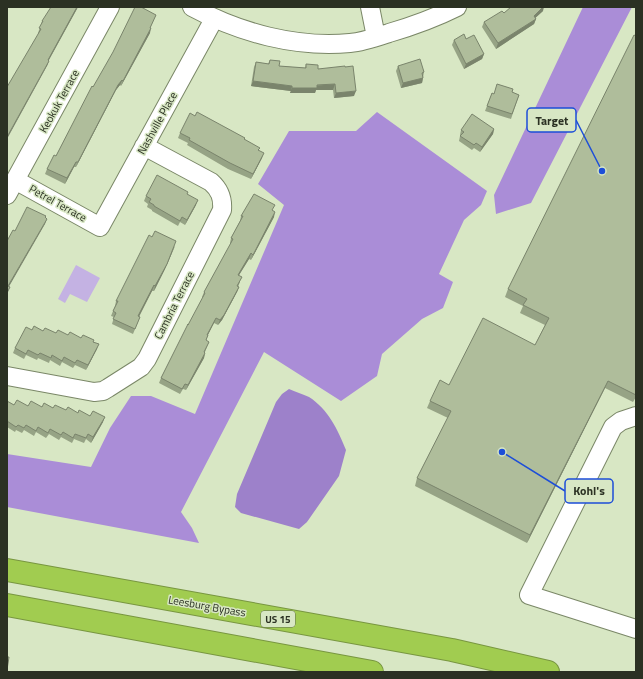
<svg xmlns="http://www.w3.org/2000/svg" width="643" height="679" font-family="'Titillium Web',sans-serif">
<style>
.green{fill:#c4b2e3}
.forest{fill:#aa8dd7}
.water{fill:#9d81ca}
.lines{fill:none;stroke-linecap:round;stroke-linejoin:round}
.minor-casing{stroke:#7a8767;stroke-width:20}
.highway-casing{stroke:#789640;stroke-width:24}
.minor{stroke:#fff;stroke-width:18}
.highway{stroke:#a1cc50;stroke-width:22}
.wall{fill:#96a385}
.shaded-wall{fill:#7a846c}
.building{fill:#afbd9b;stroke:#7a846c}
.labels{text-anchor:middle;stroke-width:3;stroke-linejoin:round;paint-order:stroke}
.shield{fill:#d8e7c4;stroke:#5f6853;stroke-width:1}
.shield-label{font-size:10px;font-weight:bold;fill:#2b3123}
.street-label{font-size:11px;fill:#2b3123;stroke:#d8e7c4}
.leader{fill:none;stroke:#1d4ed8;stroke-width:1.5}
.callout-dot{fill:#1d4ed8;stroke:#d8e7c4;stroke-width:1.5}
.callout{fill:#d8e7c4;stroke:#1d4ed8;stroke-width:1.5}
.callout-label{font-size:12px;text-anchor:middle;font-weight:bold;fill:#2b3123}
</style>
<rect width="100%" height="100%" fill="#d8e7c4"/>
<path class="green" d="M76,265L100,278L87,302L70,294L65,303L58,299Z"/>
<path class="forest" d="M583,7H632L531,203L496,214L494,195Z
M377,112L487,191L481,205L464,220L439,274L453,282L443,308L422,319L382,354L377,376L341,401L264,352L181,512L192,528L199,543L7,507V454L91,467L110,428L131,396H151L195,414L284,205L258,184L289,131H356Z"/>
<path class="water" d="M289,389C295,392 303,394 309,397C328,409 338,430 346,450L339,476L307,522L299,529L241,513L235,507L237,494L276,402L282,394Z"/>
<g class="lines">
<defs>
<path id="minor" d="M192,7C240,33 296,48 350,43C363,42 377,37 389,33C413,26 435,18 457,7
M370,7L376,37
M15,180L100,227L214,19
M7,195L110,7
M7,376L94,392L103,391L108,388L141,367L147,359L222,210C223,198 220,190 211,182L144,146
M636,416L621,421L613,427L529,595L636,629"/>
<path id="highway" d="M7,570L452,650L548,672
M7,605L372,672"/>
</defs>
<use href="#minor" class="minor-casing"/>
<use href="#highway" class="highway-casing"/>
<use href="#minor" class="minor"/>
<use href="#highway" class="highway"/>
</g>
<path class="wall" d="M78,7L49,60L47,66L38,34V33L42,21Z
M543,11L535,18L536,19L534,24L496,49L482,27L484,22L504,13Z
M156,15L150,28V33L121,86L120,85L116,90L76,167H74L65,184L45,174L47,169L56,156L93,87Z
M636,36V397L633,402L605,388L527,543L415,486L417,478L448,418L427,408L430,401L449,385L535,345L545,325L520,313L523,306L505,297L508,289Z
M466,39L484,54L482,59L464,69L452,45L454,40Z
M270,60L279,66L305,68L306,64L318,69L354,96L334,98L333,90H316L315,93H290L291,91L251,86L254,67L256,62L268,64Z
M398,66L424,72L422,83L401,88L396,71Z
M512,92L519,95L511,119L485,111L492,93L494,94Z
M195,116L244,139L259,150L262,158L251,179L228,169L187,145L188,143L178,138L180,133Z
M494,129L493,134L480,152L474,148L472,150L459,141L460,136V135L461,130Z
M187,194L196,205L185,225L180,222L178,226L152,211V210L147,207L148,204L144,201L146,196Z
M272,211L274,217L251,260L249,259L239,275L240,282L238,287H239L237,292L222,320L218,325L214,323L208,335L206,341L209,342L205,352L204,358L186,390L183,389L180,394L159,383L161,378L203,298L202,297L204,292L231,244L230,243L231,238L240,221L241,216Z
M175,246L165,269L154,291H152L139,317H140L133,334L112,324L114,317L111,316L115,306L116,301Z
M32,330L43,331L81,338L94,342L97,349L86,370L75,365L73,368L62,362L60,366L50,360L49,363L38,358L37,360L26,355L24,359L13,353L15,348Z
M7,401L14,405L42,407L53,408L78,413L90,416L103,422L91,443L86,439L84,443L74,439L72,443L61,437L59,440L49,434L46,438L36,432L34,436L24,430L22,433L16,430L15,432L7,427Z"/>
<path class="shaded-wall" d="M77,7H78L46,65L48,60Z
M543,7H544L543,11L532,21L534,16Z
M536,19L534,24L496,49L498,43Z
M151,28L150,33L121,86L123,81Z
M484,54L482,59L464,69L466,64Z
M49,61L47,66L7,139V137Z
M423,78L422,83L401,88L403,83Z
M122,80L120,85L116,90L76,167L78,162L118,85Z
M253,81L292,86L291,91L251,86Z
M335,84L333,90H316L315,93H290L292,88Z
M356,91L354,96L334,98L336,93Z
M494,129L493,134L480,152L482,147Z
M264,153L262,158L251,179L253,174Z
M76,162L74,167L65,184L67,178Z
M198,200L196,205L185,225L187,220Z
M275,212L274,217L251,260L253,255Z
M47,219L45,224L7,290L8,286Z
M175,246L165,269L154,291L155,286Z
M251,253L249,259L236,280L238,275Z
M154,285L152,291L136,322L138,316Z
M239,287L237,292L222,320L218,325L220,320Z
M216,318L214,323L205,340L207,335Z
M99,344L97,349L86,370L88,365Z
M205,353L204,358L186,390L188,385Z
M608,381L605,388L527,543L530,535Z
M105,417L103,422L91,443L93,437Z"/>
<path class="building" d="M51,7H77L48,60L49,61L7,137V87L41,29L39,28L43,21H42Z
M135,7H141L156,15L150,28H151L123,81L122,80L118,85L78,162H76L67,178L47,169L54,155L56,156L92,86L93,87L113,52Z
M511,7H543L534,16L536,19L498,43L484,22L502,11L504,13Z
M464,34L466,39L474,35L484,54L466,64L454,40Z
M634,35L636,36V395L608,381L530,535L417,478L451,411L430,401L440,380L449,385L483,318L535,345L549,318L523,305L527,299L508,289Z
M420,59L424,72L422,73L423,78L403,83L398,66Z
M270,60L280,61L279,66L306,68V64L318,65V69L345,66V67L353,66L356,91L336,93L335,84L317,85V88H292V86L253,81L256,62L269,64Z
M497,84L513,89L512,92L519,95L512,114L487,106L492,93L494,94Z
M197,112L245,138L244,139L260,148L258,150L264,153L253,174L230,163L189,140L190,138L180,133L190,113L195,116Z
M472,114L494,129L482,147L476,143L474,145L460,136L464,132L461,130Z
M157,175L188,192L187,194L198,200L187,220L182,217L180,221L154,206V205L149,202L151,199L146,196Z
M254,194L275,205L272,210L275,212L253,255L251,253L238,275L242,277L237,286L239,287L224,315L220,320L216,318L207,335H208L206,340L209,342L204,352L205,353L188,385L185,384L182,389L161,378L188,324V325L205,293L204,292L233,239L231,238L243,216H241Z
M27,207L46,216L45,217L47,219L8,286L10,287L7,293V241L13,230L15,231Z
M155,231L176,241L167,264L155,286L154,285L138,316L140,317L135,329L113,319L116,313L113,311L118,301H116L149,235L152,237Z
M34,326L43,331L45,328L56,333L58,330L68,335L70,332L81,338L83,335L94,340L93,342L99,344L88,365L77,360L75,363L64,357L62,361L52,355L51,358L40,353L38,355L28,350L26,354L15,348L26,327L32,330Z
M17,400L28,406L31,401L42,407L44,403L53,408L55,405L66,410L68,407L78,413L79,410L90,416L93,411L105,417L93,437L88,434L86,438L75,434L73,438L63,432L61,435L50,429L48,433L38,427L36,431L26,425L24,428L18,425L16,427L7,421V401L14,405Z
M7,657H9L7,670Z"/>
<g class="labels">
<rect class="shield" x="261" y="611" width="34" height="16" rx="3"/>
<g class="shield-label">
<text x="278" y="623">US 15</text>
</g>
<g class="street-label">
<text transform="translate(59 101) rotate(-61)" y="4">Keokuk Terrace</text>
<text transform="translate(157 123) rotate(-61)" y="4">Nashville Place</text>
<text transform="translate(58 203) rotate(29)" y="4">Petrel Terrace</text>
<text transform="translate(174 305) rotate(-63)" y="4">Cambria Terrace</text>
<text transform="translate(207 606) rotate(10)" y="4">Leesburg Bypass</text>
</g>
</g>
<path class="leader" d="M602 171L576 120M502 452L565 491"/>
<g class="callout-dot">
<circle cx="602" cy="171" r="4"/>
<circle cx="502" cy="452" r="4"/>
</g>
<g class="callout">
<rect x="527" y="108" width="49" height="24" rx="4"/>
<rect x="565" y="479" width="48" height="24" rx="4"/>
</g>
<g class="callout-label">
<text x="552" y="125">Target</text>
<text x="589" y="495">Kohl's</text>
</g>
<rect width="643" height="679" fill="none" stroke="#2b3123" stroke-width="16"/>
</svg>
